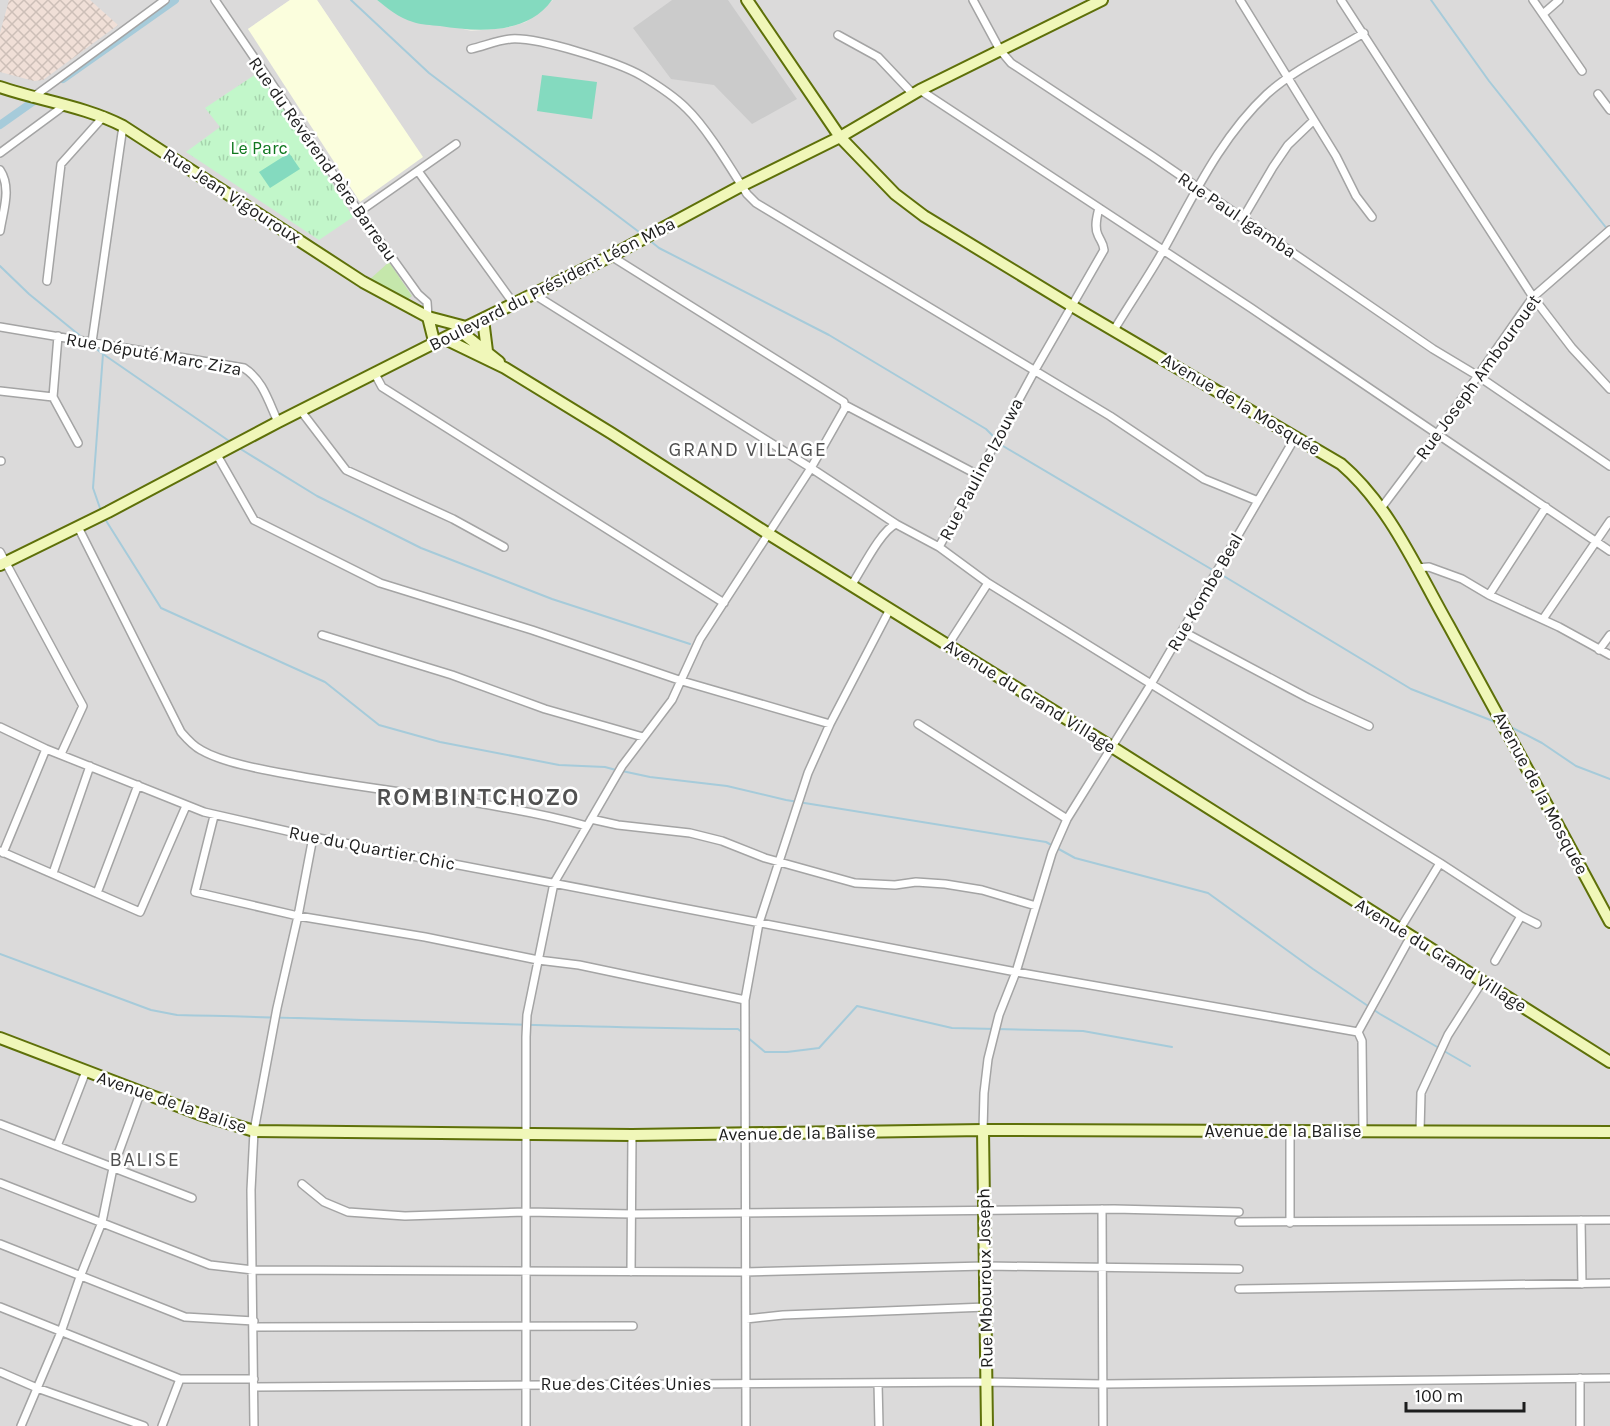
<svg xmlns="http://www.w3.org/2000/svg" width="1610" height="1426" font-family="Karla,sans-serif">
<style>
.residential{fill:#dbdada}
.education{fill:#fbfedd}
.religious{fill:#cbcbcb}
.military{fill:url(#military-cross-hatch)}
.park{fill:url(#park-tufts)}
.garden{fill:#c5e7ab}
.pitch{fill:#84dabf}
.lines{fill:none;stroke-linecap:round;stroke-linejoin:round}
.stream{stroke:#a6cbda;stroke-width:2}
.canal{stroke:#a6cbda;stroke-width:8}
.street-casing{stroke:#a4a4a4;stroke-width:10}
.secondary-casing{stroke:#5e7009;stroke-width:14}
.street{stroke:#fff;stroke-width:7}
.secondary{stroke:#f0f7b9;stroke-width:10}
.labels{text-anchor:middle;stroke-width:5;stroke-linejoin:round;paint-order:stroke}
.park-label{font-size:18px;fill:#10771f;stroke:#fff}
.street-label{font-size:18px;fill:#1d1d1d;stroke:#fff}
.neighbourhood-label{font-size:20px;letter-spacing:1.5px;fill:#505050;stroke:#fff}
.district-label{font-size:24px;font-weight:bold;letter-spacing:1.5px;fill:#505050;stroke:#fff}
</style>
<defs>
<pattern id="military-cross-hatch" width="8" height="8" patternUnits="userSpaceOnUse" patternTransform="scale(1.5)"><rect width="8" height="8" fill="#f0dfd7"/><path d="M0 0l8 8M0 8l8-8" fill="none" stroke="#cdbfb8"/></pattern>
<pattern id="park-tufts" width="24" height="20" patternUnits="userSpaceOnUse" patternTransform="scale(1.5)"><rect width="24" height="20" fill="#c2f7ca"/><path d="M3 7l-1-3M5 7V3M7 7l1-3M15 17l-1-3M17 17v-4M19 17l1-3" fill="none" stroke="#a6d3ad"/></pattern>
</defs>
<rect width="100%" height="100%" fill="#eeebe4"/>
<path class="residential" d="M0,0H290L248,29L422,157L317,0H377L390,10L471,31L506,28L526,22L553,0H1610V1426H0Z"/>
<path class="education" d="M290,0H317L423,157L360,202L248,29Z"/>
<path class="religious" d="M672,0H728L797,99L752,124L714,85L671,79L633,28Z"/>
<path class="military" d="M9,0H90L118,25L43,80L34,81L0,72V33Z"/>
<path class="park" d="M262,70L353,217L319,240L186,152L220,127L205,108Z"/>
<path class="garden" d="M389,262L412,296L403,303L368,281Z"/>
<path class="pitch" d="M377,0H552C527,35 478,32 440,26C431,25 421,25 413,22C399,18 387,8 377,0Z
M542,75L597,82L592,119L537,111Z
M289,153L300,169L270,188L259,172Z"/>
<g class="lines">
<path class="stream" d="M351,0L429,73L643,235
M1431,0L1489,81L1608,230
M648,239L659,248L829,335L986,429L1003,446L1211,569
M0,266L29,294L84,339
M90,344L103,354L93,488L101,511
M103,354L232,443
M239,448L317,496L421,548L552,599L690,644
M105,519L161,608L325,682L379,725L440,742L559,765L605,767L616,770
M1222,575L1411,689L1498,723
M1509,726L1542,743L1576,766L1610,779
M622,771L650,777L727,786L786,800L1046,842L1075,858L1208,893L1313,969L1380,1014L1439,1048
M0,954L151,1010L177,1015C364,1019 551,1027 738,1029L743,1033
M747,1037L765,1052H787L819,1048L857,1006L952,1028L1083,1031L1172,1047
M1444,1051L1470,1066"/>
<path class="canal" d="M63,79L175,0
M0,125L41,96"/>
<defs>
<path id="street" d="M215,0L359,212L418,294L427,302L428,317
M973,0L1000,50L1011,63L1152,156L1433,349L1478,376L1610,466
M1240,0L1336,156L1356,196L1372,217
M1341,0L1533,297L1572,348L1610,389
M1533,0L1582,71
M1543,14L1559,0
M838,35L878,57L913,94
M471,49C484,46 498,40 511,39C538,37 618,62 642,76C657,85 674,96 686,108C707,128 731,169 747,194L756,203L1110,416L1204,479L1258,501
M920,90L1251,308L1610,551
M1598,94L1610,110
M32,98L165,0
M0,153L65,105
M0,170C12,188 3,211 0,231
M418,171L514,304
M359,212L456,144
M1243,218L1273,167L1288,145L1313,121
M47,281L61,164L104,116
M535,295L811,468L896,524L939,547L988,583L1440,863L1521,916L1537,924
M0,327L244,368C263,380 269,403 278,422
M1114,330C1130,303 1149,276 1164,249C1194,195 1221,137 1267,94C1295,69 1332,52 1364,33
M92,342L123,126
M375,374L382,387L724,603
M0,391L53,397L58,336
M53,397L78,443
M845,405L978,475
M301,411L346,470L453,519L504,547
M217,455L254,520L380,583L532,630L682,681L830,724
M0,461H1
M1382,507L1437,434L1533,297L1610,230
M78,527L181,732C187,739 193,746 201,750C225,764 271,771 298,776C394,794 493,800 587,826
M939,547L1035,370L1104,250C1103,242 1101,242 1098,235C1094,227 1097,216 1099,208
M0,552L83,706L61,754
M1416,568L1429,567L1462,579L1489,595L1559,627L1610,655
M851,586C861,571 881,530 896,524
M1489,595L1546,507
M1543,619L1610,521
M1182,631L1308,698L1369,726
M322,635L452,675L545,709L643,737
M948,645L988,583
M1599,650L1610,635
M918,724L1067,819
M0,727L46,749L204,812L313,837L1016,972L1358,1032L1362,1041L1363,1131
M214,816L195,892L298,916L425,937L538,960L579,965L745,1000
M591,819L618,825L690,833L722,841L765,858L855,883L895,885L916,882L945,884L982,890L1036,906
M0,851L140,912L186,806
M3,853L46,749
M53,873L90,766
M97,893L138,785
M1400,929L1440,863
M1495,961L1521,916
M1358,1032L1411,936
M0,1124L192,1198
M983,1130L984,1093L988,1059L999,1015L1016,972L1052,853L1067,819L1151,684L1296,436
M1290,1131V1223
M1420,1131L1421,1093L1448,1035L1483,980
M57,1146L86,1071
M0,1183L210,1265L253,1270L745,1272L985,1266L1239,1269
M302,1184L324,1202L348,1212L405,1216L526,1212L632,1214L1114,1209L1239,1212
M1102,1209L1103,1426
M1581,1220L1582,1284
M1239,1222L1610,1220
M0,1244L185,1317L254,1321
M631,1272L632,1135
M1239,1289L1610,1283
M0,1307L180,1379H254
M746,1319L783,1315L986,1307
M253,1327L633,1326
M0,1372L37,1388L144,1426
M878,1383L879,1426
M254,1387L987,1382L1103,1384L1610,1378
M21,1426L61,1332L80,1277L102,1222L113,1168L141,1091
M162,1426L180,1379
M254,1426L251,1190L254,1131L277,1008L298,916L313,837
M526,1426V1037L527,1015L554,883L622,766L672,700L700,639L811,468L845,408L844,402L611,256
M746,1426L745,1000L759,923L808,773L830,724L890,609
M1580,1426V1378"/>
<path id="secondary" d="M747,0L840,137L895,194L924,216L1072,306L1341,464C1390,506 1417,570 1449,626C1503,724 1557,823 1610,922
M0,87C41,101 84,106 123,126L363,282L428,317L466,327
M428,317L435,345
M483,319L487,351
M460,331L499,362
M445,339L505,368L611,433L767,533L1112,747L1610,1062
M0,565L108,512L278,422L466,327L611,256L741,186L840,137L920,90L1102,0
M0,1038L199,1114L254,1131L632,1135L983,1130L1610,1132
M983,1130L987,1426"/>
</defs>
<use href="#street" class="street-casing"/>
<use href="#secondary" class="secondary-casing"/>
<use href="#street" class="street"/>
<use href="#secondary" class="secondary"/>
</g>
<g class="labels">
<g class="park-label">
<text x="259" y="154">Le Parc</text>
</g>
<g class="street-label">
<text transform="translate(323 159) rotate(55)" y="6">Rue du Révérend Père Barreau</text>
<text transform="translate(232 196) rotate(33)" y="6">Rue Jean Vigouroux</text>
<text transform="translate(1237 215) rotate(34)" y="6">Rue Paul Igamba</text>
<text transform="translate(552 284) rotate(-27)" y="6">Boulevard du Président Léon Mba</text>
<text transform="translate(154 354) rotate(10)" y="6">Rue Député Marc Ziza</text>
<text transform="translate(1478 377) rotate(-54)" y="6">Rue Joseph Ambourouet</text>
<text transform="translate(1241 404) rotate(31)" y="6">Avenue de la Mosquée</text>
<text transform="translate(981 469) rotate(-62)" y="6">Rue Pauline Izouwa</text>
<text transform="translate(1205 592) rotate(-60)" y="6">Rue Kombe Beal</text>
<text transform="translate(1030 696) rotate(32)" y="6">Avenue du Grand Village</text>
<text transform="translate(1541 793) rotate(62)" y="6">Avenue de la Mosquée</text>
<text transform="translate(372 848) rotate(11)" y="6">Rue du Quartier Chic</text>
<text transform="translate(1441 955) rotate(32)" y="6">Avenue du Grand Village</text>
<text transform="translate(172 1102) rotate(19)" y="6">Avenue de la Balise</text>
<text x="1283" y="1137">Avenue de la Balise</text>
<text transform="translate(797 1133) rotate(-1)" y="6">Avenue de la Balise</text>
<text transform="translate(985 1278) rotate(-91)" y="6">Rue Mbouroux Joseph</text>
<text x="626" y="1390">Rue des Citées Unies</text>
</g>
<g class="neighbourhood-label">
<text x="748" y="456">GRAND VILLAGE</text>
<text x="145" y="1166">BALISE</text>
</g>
<g class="district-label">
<text x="478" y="805">ROMBINTCHOZO</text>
</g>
</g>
<path d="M1406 1402v9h118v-9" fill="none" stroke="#1d1d1d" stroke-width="3"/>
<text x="1415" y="1402" font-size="18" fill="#1d1d1d" stroke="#ffffff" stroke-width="4.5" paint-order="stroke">100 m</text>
</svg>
